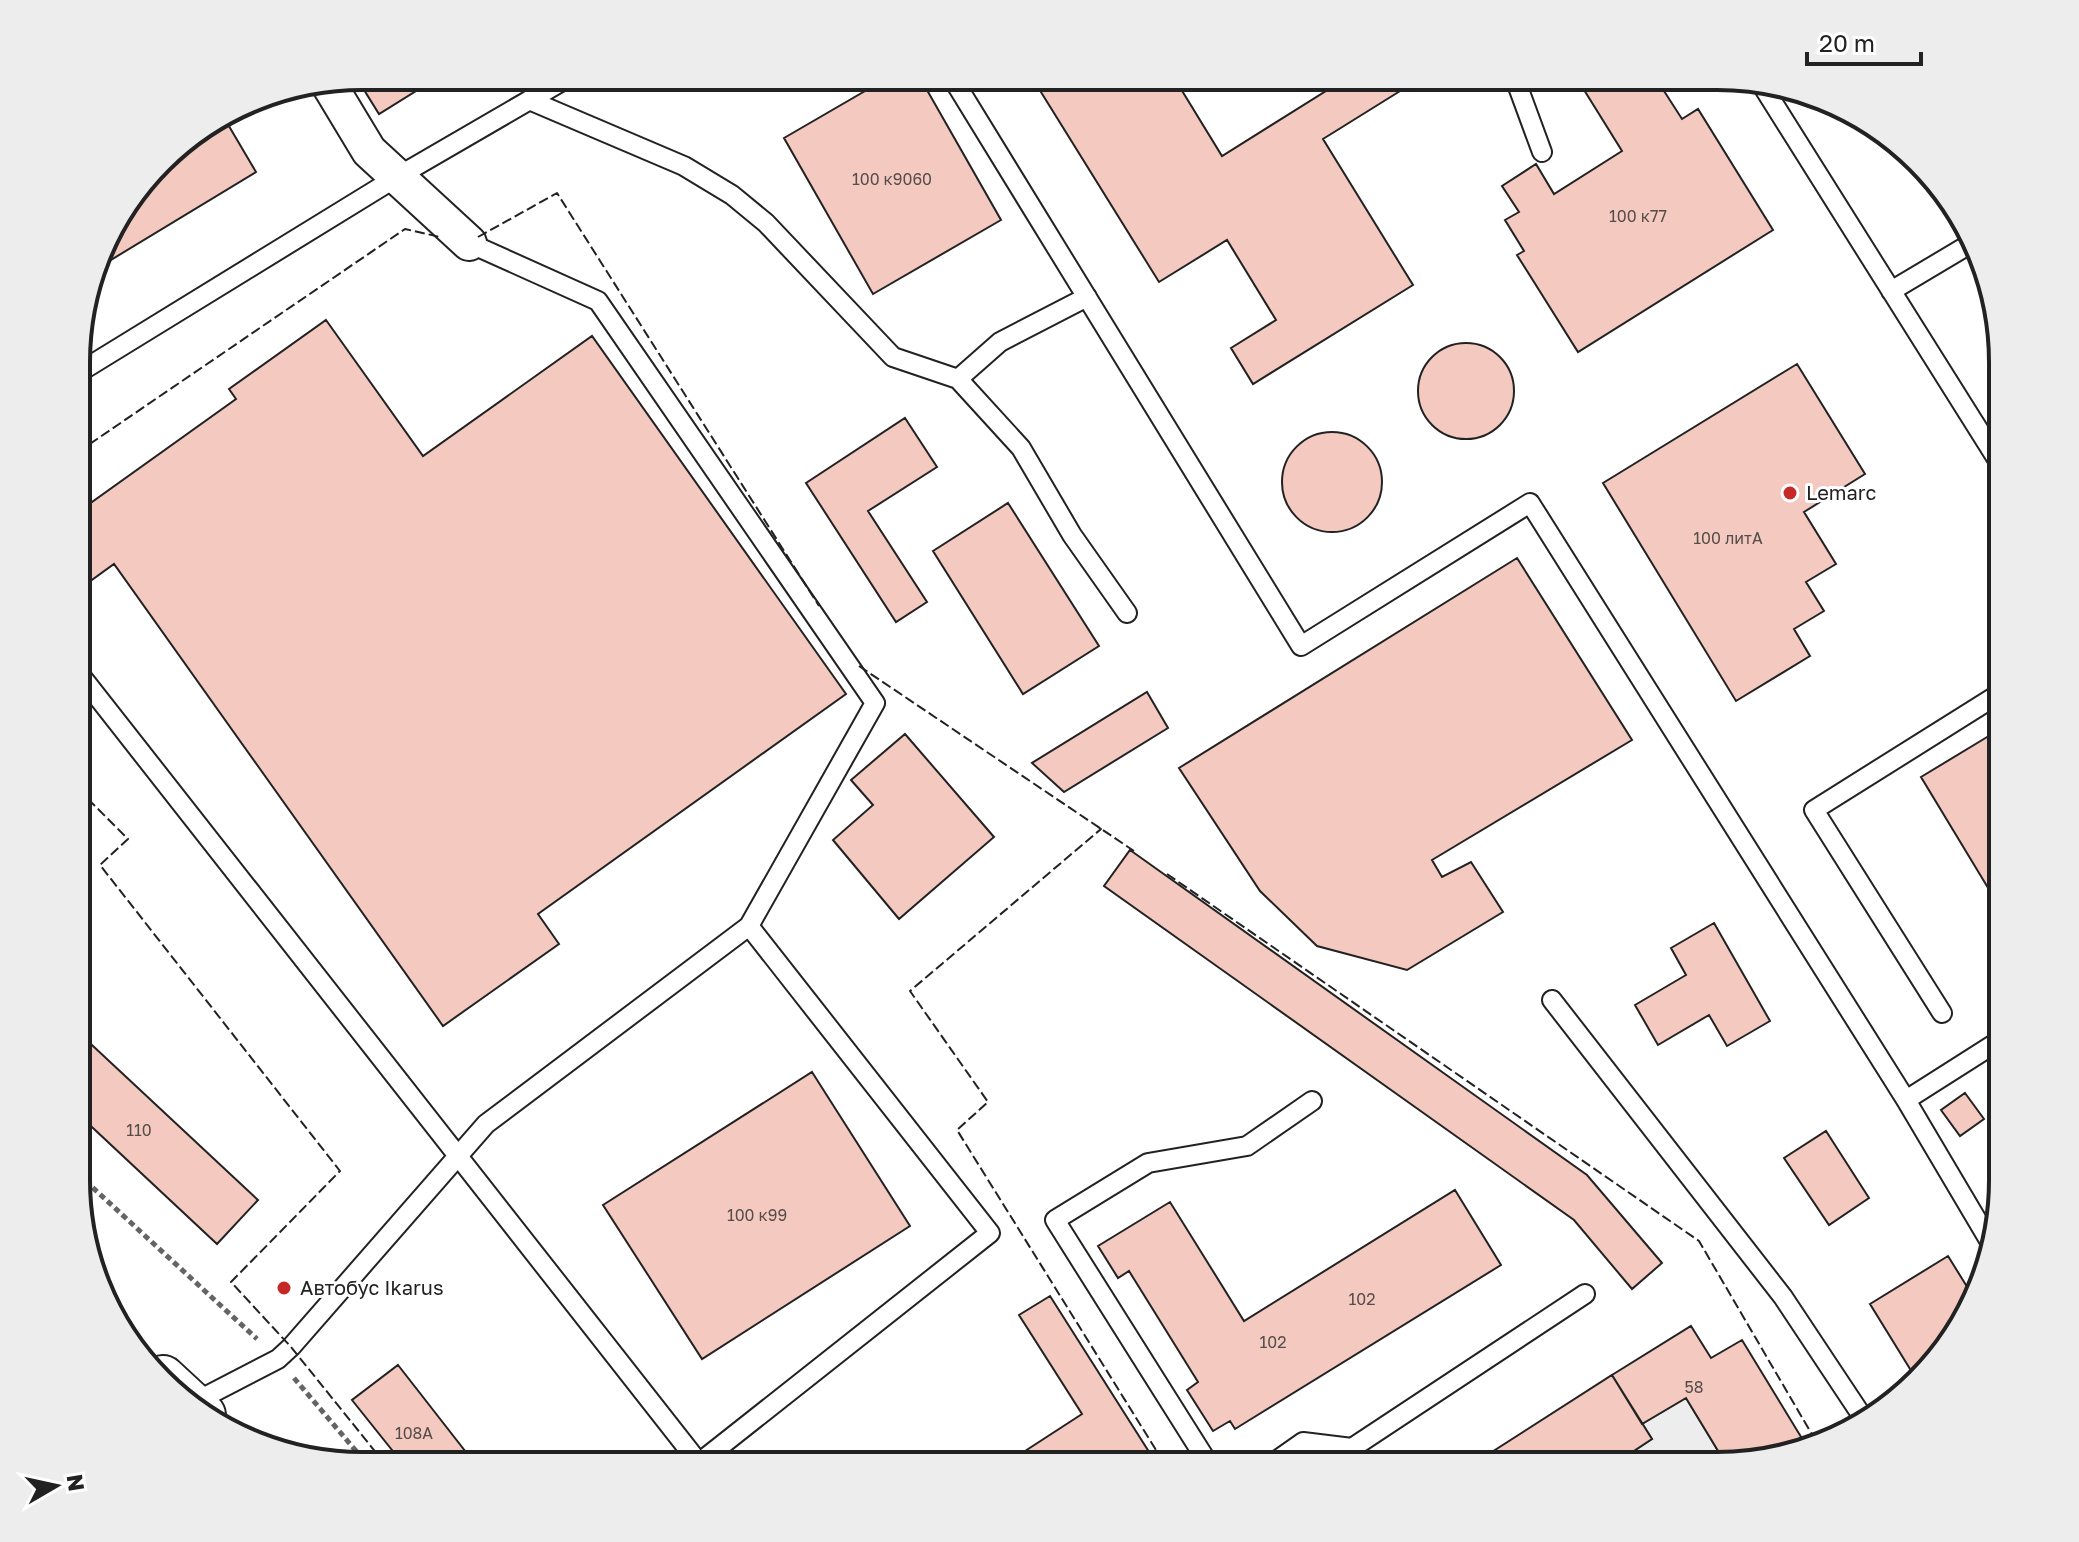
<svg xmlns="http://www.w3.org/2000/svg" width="2079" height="1542" font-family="'Golos Text',sans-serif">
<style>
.parking{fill:#ededed;stroke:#6f6f6f;stroke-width:2}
.building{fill:#f3c9c0;stroke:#222;stroke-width:2}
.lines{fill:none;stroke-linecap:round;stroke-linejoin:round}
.service-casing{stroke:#222;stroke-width:22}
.minor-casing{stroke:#222;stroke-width:38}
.primary-casing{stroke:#222;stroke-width:48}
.path{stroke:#646464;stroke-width:5;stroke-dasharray:6 4;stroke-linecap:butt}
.service{stroke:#fff;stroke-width:18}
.minor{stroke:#fff;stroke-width:34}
.primary{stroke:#fff;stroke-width:44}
.fence{stroke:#222;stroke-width:2;stroke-dasharray:10 4;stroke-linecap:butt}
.poi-dot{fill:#c62828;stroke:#fff;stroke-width:3}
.labels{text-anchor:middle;stroke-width:6;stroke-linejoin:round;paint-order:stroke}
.number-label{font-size:16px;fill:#564c4a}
.poi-label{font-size:20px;fill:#222;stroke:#fff;text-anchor:start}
.rim{fill:none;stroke:#222;stroke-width:4}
</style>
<rect width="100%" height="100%" fill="#fff"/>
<path class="parking" d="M1686,1398L1726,1464L1626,1466L1622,1459L1652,1439L1642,1424Z"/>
<path class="building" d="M362,76H440L379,114L356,77Z
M891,76H919L1001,220L873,294L784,138Z
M1031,76H1173L1222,156L1350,76H1409L1413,83L1323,139L1413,285L1253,384L1231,348L1276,320L1227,240L1159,282Z
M1576,77H1655L1682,119L1698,109L1773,230L1578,352L1517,255L1524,251L1505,220L1519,212L1502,186L1536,164L1554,194L1622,151Z
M223,116L256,172L96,269L106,235L173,147Z
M326,320L423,456L592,336L846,694L538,914L559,944L443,1026L114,564L78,590V512L236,399L229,389Z
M1418 391a48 48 0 1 1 96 0a48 48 0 1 1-96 0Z
M1797,364L1865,474L1804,512L1836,564L1806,582L1824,611L1794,629L1810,656L1736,701L1603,483Z
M905,418L937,467L868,511L927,602L896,622L806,483Z
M1282 482a50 50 0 1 1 100 0a50 50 0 1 1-100 0Z
M1008,503L1099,646L1023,694L933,551Z
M1517,558L1632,740L1432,860L1442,877L1471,862L1503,912L1407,970L1317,946L1260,891L1179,768Z
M1147,692L1168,728L1064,792L1032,763Z
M1997,731L2002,739V911L1921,777Z
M905,734L994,837L899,919L833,840L873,805L851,780Z
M1130,850L1587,1175L1662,1263L1632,1289L1574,1220L1104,886Z
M1714,923L1770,1021L1727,1046L1709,1015L1658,1045L1635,1005L1686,975L1671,948Z
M78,1032L258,1200L217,1244L78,1114Z
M812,1072L910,1226L702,1359L603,1205Z
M1965,1093L1984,1119L1960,1136L1941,1110Z
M1826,1131L1869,1198L1829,1225L1784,1158Z
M1455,1190L1501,1265L1235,1429L1230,1421L1213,1431L1187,1390L1198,1382L1129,1271L1118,1278L1098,1246L1170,1202L1244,1321Z
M1948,1256L1974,1298L1944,1354L1915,1377L1870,1304Z
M1050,1296L1158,1466H1002L1082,1414L1019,1315Z
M1691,1326L1711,1358L1742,1340L1806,1445L1726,1464L1686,1398L1642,1424L1612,1375Z
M398,1365L476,1465H404L352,1400Z
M1612,1375L1652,1439L1611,1466H1470Z"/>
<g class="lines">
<defs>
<path id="service" d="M951,76L1301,646L1530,503L1906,1100L1993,1247
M1514,76L1542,152
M1760,82L2002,467
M529,100L684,166L732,195L766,223L893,357L958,379L1021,448L1072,535L1127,613
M469,243L598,301L875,703L749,926
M1891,291L1975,241
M78,373L397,177L571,76
M958,379L1000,342L1087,297
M78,672L699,1463L990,1233L749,926L486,1124L291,1347L278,1359L193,1403
M1552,1000L1783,1297L1864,1419
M1942,1013L1814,810L2002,692
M1906,1100L2002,1039
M1210,1466L1055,1220L1148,1163L1247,1146L1312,1101
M1269,1466L1303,1442L1352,1448L1585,1294"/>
<path id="minor" d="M328,83L369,151L469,243"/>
<path id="primary" d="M163,1378L203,1415"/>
</defs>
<use href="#service" class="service-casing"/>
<use href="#minor" class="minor-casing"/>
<use href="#primary" class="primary-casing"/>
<path class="path" d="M78,1174L257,1339
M294,1378L368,1465"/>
<use href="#service" class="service"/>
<use href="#minor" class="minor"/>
<use href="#primary" class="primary"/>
<path class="fence" d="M478,237L557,193L819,606
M78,452L405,229L440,237
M859,666L1134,851
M78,789L128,839L100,865L340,1171L231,1282L291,1347L386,1465
M1098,827L1101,829L910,991L988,1102L957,1130L1166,1466
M1167,874L1699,1241L1817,1443"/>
</g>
<g class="poi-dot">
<circle cx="1790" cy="493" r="8"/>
<circle cx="284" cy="1288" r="8"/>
</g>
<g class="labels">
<g class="number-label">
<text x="892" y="185">100 к9060</text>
<text x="1638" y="222">100 к77</text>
<text x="1728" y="544">100 литА</text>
<text x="139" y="1136">110</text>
<text x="757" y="1221">100 к99</text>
<text x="1362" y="1305">102</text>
<text x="1273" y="1348">102</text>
<text x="1694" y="1393">58</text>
<text x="414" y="1439">108А</text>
</g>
<g class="poi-label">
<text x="1806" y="500">Lemarc</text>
<text x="300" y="1295">Автобус Ikarus</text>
</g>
</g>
<path d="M0 0H2079V1542H0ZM362 90H1717A272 272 0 0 1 1989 362V1180A272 272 0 0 1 1717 1452H362A272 272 0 0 1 90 1180V362A272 272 0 0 1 362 90Z" fill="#ededed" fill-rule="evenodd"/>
<path class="rim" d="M362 90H1717A272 272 0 0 1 1989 362V1180A272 272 0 0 1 1717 1452H362A272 272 0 0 1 90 1180V362A272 272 0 0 1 362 90Z"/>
<g transform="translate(56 1486) rotate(81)" stroke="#ffffff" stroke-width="6" paint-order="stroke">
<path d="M0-6L14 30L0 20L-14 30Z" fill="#222222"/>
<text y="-12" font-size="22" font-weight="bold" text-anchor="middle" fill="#222222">N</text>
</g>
<path d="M1807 52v12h114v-12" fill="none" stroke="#222222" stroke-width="4"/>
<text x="1819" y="52" font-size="24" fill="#222222" stroke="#ffffff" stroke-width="6" paint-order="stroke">20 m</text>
</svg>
